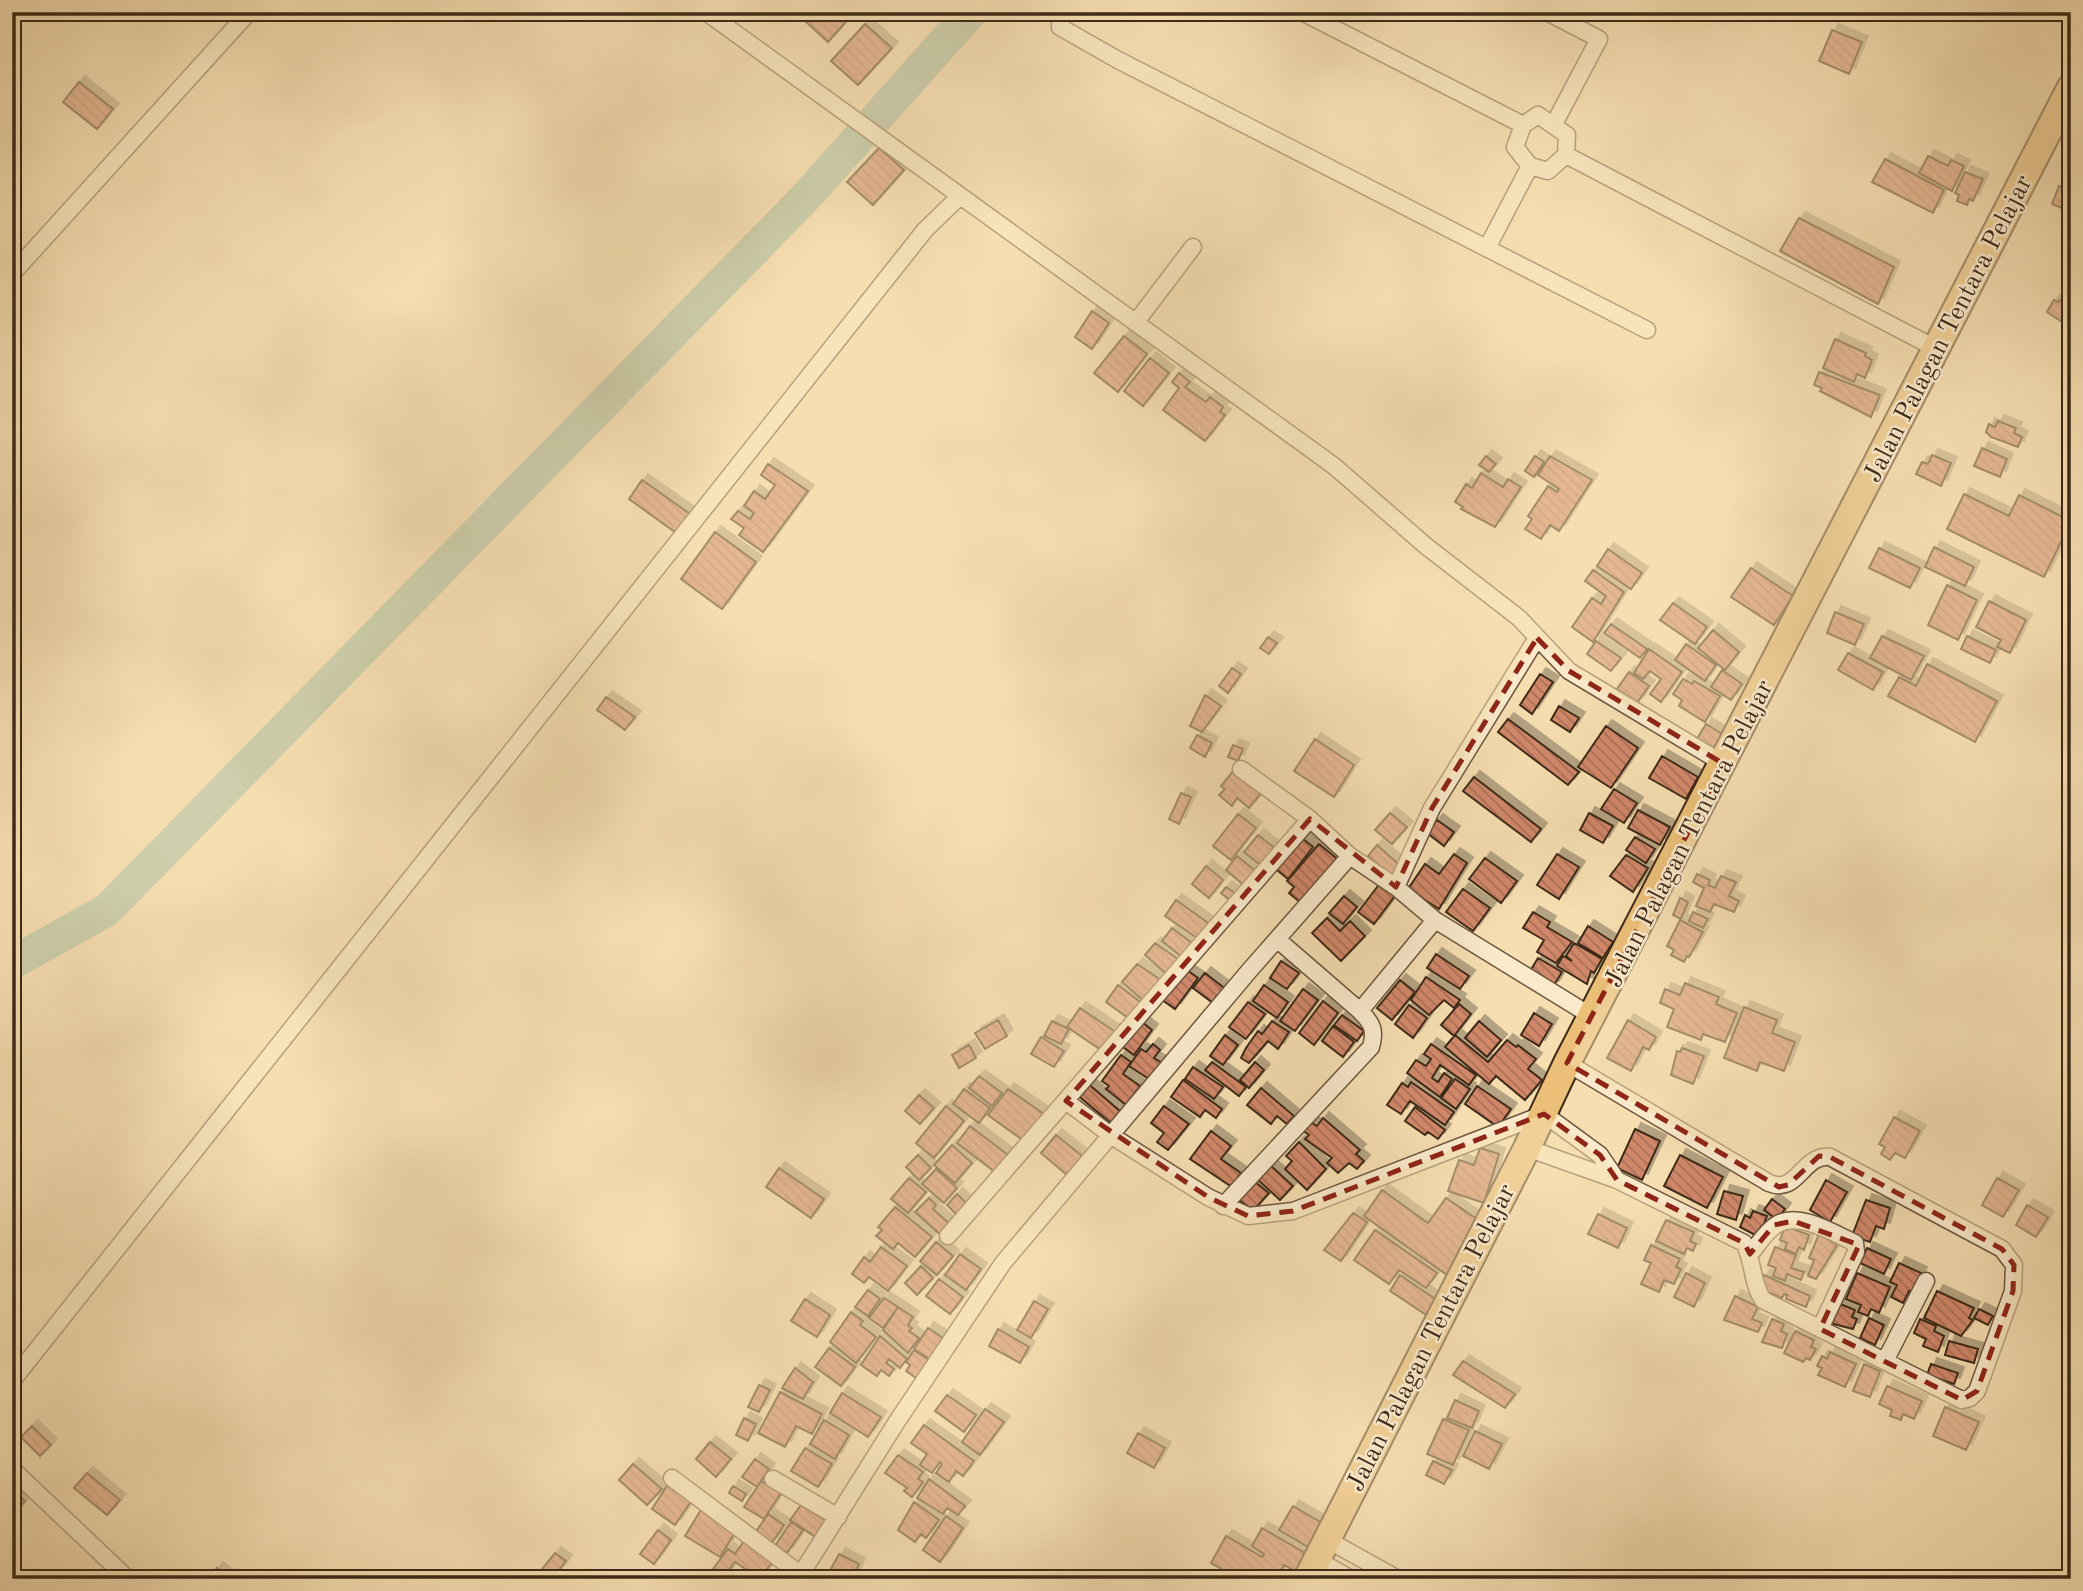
<svg xmlns="http://www.w3.org/2000/svg" width="2083" height="1591" font-family="'Old Standard TT',serif">
<style>
.lines{fill:none;stroke-linecap:round;stroke-linejoin:round}
.river{stroke:#9ebda6;stroke-width:33}
.building{fill:url(#building-back-hatch);stroke:#3e2a19;stroke-width:2;filter:url(#shadow)}
.street-casing{stroke:#6c573f;stroke-width:19}
.primary-casing{stroke:#3e2a19;stroke-width:30}
.street{stroke:#f9eacc;stroke-width:16}
.primary{stroke:#ebbf78;stroke-width:26}
.marked{fill:none;stroke:#8f2418;stroke-width:5;stroke-dasharray:14 9;stroke-linejoin:round}
.labels{text-anchor:middle;stroke-width:5;stroke-linejoin:round;paint-order:stroke}
.street-label{font-size:26px;fill:#3e2a19;stroke:#f9eacc}
</style>
<defs>
<pattern id="building-back-hatch" width="6" height="6" patternUnits="userSpaceOnUse" patternTransform="scale(1.75)"><rect width="6" height="6" fill="#d1886b"/><path d="M-1 5l2 2M0 0l6 6M5-1l2 2" fill="none" stroke="#ab6f57"/></pattern>
<filter id="shadow"><feDropShadow dx="6" dy="-6" stdDeviation="0" flood-color="#0004"/></filter>
</defs>
<rect width="100%" height="100%" fill="#f6deb1"/>
<filter id="stains"><feTurbulence type="fractalNoise" baseFrequency=".00286" numOctaves="4"/><feColorMatrix values="0 0 0 0 .2 0 0 0 0 .09 0 0 0 0 .02 0 0 0 .5 -.17"/></filter>
<radialGradient id="worn" r=".72"><stop offset=".6" stop-color="#630" stop-opacity="0"/><stop offset="1" stop-color="#630" stop-opacity=".3"/></radialGradient>
<g class="lines">
<path class="river" d="M12,963L107,910L804,199L971,12"/>
</g>
<path class="building" d="M814,12H844L850,17L828,42L806,22Z
M865,24L892,48L858,85L831,61Z
M1832,30L1862,42L1849,74L1819,61Z
M79,82L113,109L97,129L63,102Z
M879,148L904,170L873,205L847,182Z
M1928,156L1948,166L1951,160L1964,166L1952,191L1919,173Z
M1885,159L1944,190L1933,213L1872,182Z
M1965,172L1983,179L1973,201L1969,199L1967,205L1957,201L1959,195L1955,193Z
M2059,186L2071,191V212L2052,204Z
M1799,218L1894,267L1878,304L1780,251Z
M2062,298L2071,303V328L2047,312L2054,300L2059,302Z
M1092,311L1109,323L1092,349L1075,337Z
M1124,336L1147,354L1118,392L1094,373Z
M1835,339L1866,353L1865,356L1872,360L1865,378L1857,374L1854,382L1823,368Z
M1150,358L1169,373L1143,406L1124,391Z
M1819,372L1880,395L1871,417L1820,391L1822,388L1814,385Z
M1179,373L1190,382L1185,387L1206,402L1210,397L1223,407L1220,412L1225,415L1205,441L1163,410L1179,388L1172,382Z
M1998,421L2016,428L2014,433L2022,437L2018,447L1991,437L1986,432L1989,424L1995,427Z
M1982,448L2007,459L2000,477L1974,466Z
M1932,455L1951,463L1941,486L1916,474L1922,462L1928,464Z
M1486,456L1496,464L1489,472L1479,465Z
M1535,456L1544,462L1534,477L1525,471Z
M1550,456L1592,480L1559,531L1550,525L1541,539L1525,529L1532,519L1528,516L1548,486L1557,492L1559,489L1538,475Z
M768,464L808,491L763,552L739,535L744,528L731,519L738,511L750,519L754,513L744,506L754,491L765,499L775,485L761,475Z
M1481,473L1503,487L1508,479L1521,487L1495,527L1461,509L1463,507L1455,502L1466,484L1472,488Z
M642,480L693,516L679,535L629,499Z
M1964,494L2009,516L2019,495L2071,521L2044,577L1947,529Z
M715,532L756,562L722,609L681,579Z
M1934,547L1974,567L1965,586L1925,567Z
M1879,548L1920,568L1910,588L1869,568Z
M1608,549L1642,573L1631,589L1597,566Z
M1751,568L1793,596L1774,625L1731,597Z
M1593,570L1624,592L1593,642L1572,627L1592,598L1601,604L1606,596L1585,581Z
M1947,585L1977,600L1958,640L1928,625Z
M1989,601L2026,620L2010,653L1997,647L2001,640L1976,627Z
M1673,603L1707,627L1695,644L1660,620Z
M1835,612L1864,624L1855,645L1827,633Z
M1611,624L1647,649L1640,658L1604,633Z
M1713,630L1739,652L1725,670L1698,648Z
M1882,636L1924,656L1911,680L1870,658Z
M1967,636L1996,650L1990,663L1961,649Z
M1268,637L1277,643L1269,654L1260,648Z
M1596,641L1621,658L1611,671L1587,654Z
M1686,644L1716,665L1705,681L1675,660Z
M1649,649L1682,672L1661,702L1650,694L1661,679L1650,671L1643,679L1634,673Z
M1848,653L1883,672L1873,690L1838,670Z
M1927,664L1997,701L1975,742L1888,696L1899,677L1916,686Z
M1232,668L1241,674L1228,693L1219,686Z
M1722,670L1742,684L1731,700L1711,687Z
M1629,672L1649,686L1637,703L1617,689Z
M1540,674L1553,682L1532,714L1520,705Z
M1683,679L1692,684L1694,681L1720,696L1705,722L1679,706L1682,700L1673,694Z
M1205,695L1221,706L1202,732L1190,726Z
M606,697L635,717L625,730L597,710Z
M1559,706L1579,718L1570,732L1551,720Z
M1508,719L1579,772L1568,785L1498,732Z
M1706,724L1724,735L1712,755L1694,744Z
M1606,726L1638,748L1611,788L1578,767Z
M1197,735L1212,743L1205,757L1190,748Z
M1315,739L1354,765L1334,797L1294,771Z
M1233,745L1243,749L1238,761L1228,757Z
M1662,756L1698,777L1686,799L1649,778Z
M1234,770L1262,792L1249,808L1237,798L1232,806L1219,795L1225,789L1221,786Z
M1474,777L1541,829L1531,842L1463,791Z
M1614,789L1637,803L1624,823L1601,809Z
M1181,793L1191,797L1179,824L1169,819Z
M1638,810L1670,827L1660,845L1628,828Z
M1390,813L1407,827L1392,844L1375,830Z
M1589,813L1613,826L1603,843L1580,830Z
M1238,814L1256,828L1231,860L1213,846Z
M1437,820L1454,832L1444,846L1427,833Z
M1297,834L1313,847L1288,879L1272,866Z
M1258,835L1277,850L1263,867L1244,852Z
M1635,837L1655,849L1646,863L1626,850Z
M1319,844L1341,862L1301,903L1289,893L1294,887L1287,881Z
M1377,845L1404,869L1395,879L1368,856Z
M1454,854L1467,863L1439,909L1408,889L1425,864L1439,874Z
M1557,854L1579,867L1559,899L1537,885Z
M1626,855L1648,868L1633,892L1610,876Z
M1237,856L1258,873L1247,888L1226,870Z
M1485,858L1517,881L1501,903L1469,879Z
M1206,866L1223,880L1209,898L1192,884Z
M1697,874L1710,880L1708,885L1715,888L1721,876L1736,882L1729,896L1739,901L1734,912L1714,904L1710,912L1696,906L1704,888L1693,882Z
M1381,882L1397,893L1374,924L1358,912Z
M1226,887L1238,895L1232,902L1221,893Z
M1463,889L1490,908L1473,931L1446,912Z
M1344,896L1357,907L1343,924L1329,913Z
M1680,898L1688,902L1681,919L1673,915Z
M1176,900L1211,925L1200,940L1165,916Z
M1533,912L1550,922L1547,927L1572,942L1556,963L1537,952L1544,940L1523,928Z
M1693,912L1708,919L1703,928L1689,921Z
M1327,918L1340,931L1350,921L1365,936L1341,961L1312,933Z
M1680,920L1703,932L1689,957L1687,956L1684,962L1671,955L1674,950L1667,946Z
M1588,926L1613,942L1603,958L1578,943Z
M1172,928L1196,946L1186,960L1162,941Z
M1155,943L1182,962L1170,977L1145,955Z
M1574,943L1602,959L1594,973L1591,971L1587,984L1557,966L1563,956L1572,961L1566,956Z
M1436,954L1469,976L1460,989L1427,968Z
M1538,958L1562,972L1553,987L1529,973Z
M1281,961L1299,973L1287,989L1270,978Z
M1137,964L1161,980L1145,1002L1122,982Z
M1184,968L1198,978L1175,1009L1161,999Z
M1205,973L1228,991L1217,1006L1193,988Z
M1426,977L1460,1000L1454,1008L1444,1000L1429,1015L1411,1000Z
M1400,980L1415,992L1392,1020L1377,1008Z
M1685,983L1719,997L1716,1004L1737,1013L1725,1042L1703,1034L1701,1040L1667,1027L1674,1009L1660,1003L1665,989L1680,995Z
M1118,985L1143,1004L1131,1020L1106,1002Z
M1264,985L1288,1002L1277,1018L1253,1001Z
M1303,989L1318,1000L1295,1031L1280,1021Z
M1323,1001L1338,1013L1314,1045L1299,1033Z
M1248,1002L1265,1014L1246,1039L1229,1027Z
M1459,1004L1471,1014L1454,1036L1441,1025Z
M1409,1005L1427,1018L1413,1038L1395,1024Z
M1744,1007L1777,1020L1772,1033L1795,1042L1784,1071L1760,1062L1757,1071L1724,1058Z
M1080,1008L1117,1033L1104,1052L1067,1027Z
M1534,1013L1552,1024L1539,1046L1521,1035Z
M1342,1015L1364,1031L1357,1041L1334,1025Z
M998,1020L1007,1036L985,1049L975,1033Z
M1628,1020L1656,1037L1649,1050L1643,1047L1631,1071L1607,1058Z
M1052,1021L1069,1029L1061,1044L1044,1036Z
M1272,1021L1289,1032L1278,1049L1268,1041L1249,1063L1241,1058L1246,1048L1258,1031L1262,1034Z
M1479,1021L1501,1040L1487,1057L1465,1038Z
M1142,1022L1152,1030L1134,1055L1123,1047Z
M1333,1026L1354,1042L1343,1057L1322,1041Z
M1225,1035L1238,1045L1223,1065L1210,1056Z
M1455,1035L1488,1062L1507,1040L1516,1047L1518,1045L1536,1059L1528,1069L1542,1080L1525,1100L1496,1076L1489,1084L1445,1047Z
M1041,1037L1064,1051L1054,1067L1031,1054Z
M1153,1044L1160,1050L1154,1058L1164,1064L1152,1081L1129,1066L1141,1049L1146,1052Z
M1431,1044L1476,1075L1469,1085L1440,1065L1432,1078L1438,1082L1444,1073L1452,1079L1440,1097L1407,1073L1416,1060L1426,1066L1431,1059L1424,1054Z
M969,1045L976,1058L959,1068L952,1055Z
M1682,1048L1704,1056L1693,1084L1671,1075L1677,1051L1680,1052Z
M1121,1055L1131,1062L1123,1074L1140,1086L1126,1105L1106,1089L1109,1086L1102,1081Z
M1212,1062L1246,1087L1239,1096L1205,1070Z
M1255,1062L1264,1070L1249,1088L1240,1080Z
M1193,1067L1223,1087L1214,1099L1185,1079Z
M979,1076L1002,1093L992,1106L969,1088Z
M1455,1079L1470,1089L1456,1109L1441,1098Z
M1183,1080L1222,1109L1216,1118L1205,1110L1200,1117L1171,1097Z
M1085,1081L1121,1112L1112,1124L1075,1093Z
M1411,1082L1454,1112L1445,1125L1410,1101L1401,1114L1387,1105L1402,1083L1408,1087Z
M1477,1086L1511,1109L1498,1127L1465,1104Z
M1261,1088L1294,1116L1287,1124L1277,1116L1271,1124L1247,1105Z
M964,1089L990,1108L979,1123L953,1104Z
M1008,1089L1044,1114L1024,1141L988,1115Z
M919,1095L934,1108L920,1124L905,1111Z
M946,1106L964,1121L934,1158L916,1143Z
M1164,1106L1189,1124L1168,1150L1157,1142L1164,1133L1151,1123Z
M1415,1107L1445,1130L1438,1139L1428,1132L1425,1135L1405,1121Z
M1894,1117L1920,1131L1905,1158L1895,1153L1890,1160L1881,1154L1885,1147L1879,1144Z
M1323,1118L1360,1150L1356,1154L1364,1161L1357,1169L1349,1163L1338,1173L1327,1163L1332,1158L1305,1139L1309,1135L1302,1130L1309,1121L1317,1126Z
M970,1126L1012,1158L999,1175L957,1143Z
M1635,1129L1660,1141L1642,1180L1617,1168Z
M1211,1131L1231,1146L1221,1159L1241,1173L1232,1187L1190,1159Z
M1056,1135L1082,1156L1067,1175L1041,1153Z
M1299,1142L1326,1169L1307,1190L1285,1169L1292,1161L1286,1156Z
M952,1145L972,1163L955,1183L934,1165Z
M1480,1148L1499,1154L1484,1203L1448,1191L1459,1160L1474,1165Z
M918,1155L931,1168L919,1180L906,1167Z
M1680,1155L1723,1177L1707,1208L1664,1186Z
M1269,1164L1293,1186L1280,1200L1256,1178Z
M779,1168L824,1199L811,1218L766,1187Z
M936,1169L957,1188L944,1203L922,1184Z
M909,1178L926,1192L908,1213L891,1199Z
M1997,1178L2019,1190L2003,1217L1982,1205Z
M1826,1180L1847,1192L1830,1222L1810,1210Z
M1254,1181L1269,1193L1253,1211L1238,1199Z
M1382,1190L1428,1223L1446,1198L1484,1224L1447,1275L1364,1216Z
M1724,1191L1743,1196L1736,1220L1717,1214Z
M957,1194L969,1206L959,1217L947,1205Z
M929,1198L936,1205L933,1209L953,1227L943,1237L915,1212Z
M1772,1199L1785,1209L1777,1220L1764,1210Z
M1866,1200L1890,1208L1884,1229L1876,1226L1870,1242L1852,1236Z
M2027,1205L2048,1217L2036,1237L2016,1225Z
M895,1207L932,1237L915,1257L898,1243L893,1249L876,1236L882,1230L878,1227Z
M1753,1211L1767,1216L1759,1237L1740,1227L1745,1215L1750,1218Z
M1353,1213L1367,1222L1341,1261L1324,1250Z
M1598,1214L1627,1228L1618,1248L1588,1234Z
M1666,1220L1694,1232L1690,1241L1696,1244L1693,1251L1687,1248L1684,1254L1656,1241Z
M1785,1226L1809,1235L1804,1250L1799,1247L1796,1254L1785,1249L1787,1243L1780,1240Z
M1375,1230L1437,1273L1426,1288L1399,1270L1389,1284L1354,1260Z
M1819,1234L1837,1245L1816,1279L1808,1276L1814,1260L1809,1258Z
M936,1242L953,1256L937,1275L920,1261Z
M1651,1245L1680,1259L1676,1267L1681,1269L1674,1284L1664,1280L1659,1292L1641,1284L1651,1263L1644,1260Z
M881,1247L907,1266L888,1291L869,1277L864,1283L852,1274L864,1257L870,1262Z
M1775,1247L1796,1255L1791,1268L1804,1272L1801,1280L1787,1274L1785,1281L1773,1276L1776,1268L1768,1265Z
M1867,1248L1891,1259L1884,1274L1860,1263Z
M960,1254L981,1269L966,1290L945,1275Z
M1899,1263L1921,1273L1912,1292L1909,1291L1903,1303L1891,1297L1897,1285L1890,1282Z
M921,1266L933,1278L917,1295L905,1283Z
M1686,1273L1705,1283L1694,1307L1674,1297Z
M1857,1273L1890,1287L1879,1313L1871,1309L1868,1316L1858,1312L1861,1305L1846,1299Z
M1400,1275L1441,1303L1431,1318L1390,1291Z
M1764,1275L1810,1296L1806,1307L1786,1299L1787,1295L1784,1294L1782,1298L1763,1290L1760,1284Z
M939,1279L963,1297L950,1314L926,1296Z
M868,1290L880,1299L868,1316L855,1307Z
M1937,1291L1974,1308L1969,1318L1973,1320L1961,1336L1924,1318Z
M1735,1296L1758,1307L1752,1319L1762,1323L1758,1332L1724,1320Z
M884,1298L898,1307L883,1328L869,1318Z
M805,1299L830,1315L817,1337L791,1321Z
M1034,1301L1048,1309L1031,1338L1017,1330Z
M1838,1303L1855,1310L1852,1317L1857,1319L1853,1329L1830,1323Z
M898,1307L913,1317L908,1325L912,1328L909,1331L919,1338L908,1353L883,1330Z
M1979,1309L1993,1316L1988,1325L1974,1318Z
M851,1312L863,1321L860,1325L876,1337L856,1363L830,1342Z
M1869,1318L1884,1325L1875,1345L1860,1338Z
M1772,1319L1784,1324L1781,1331L1787,1334L1782,1348L1762,1342Z
M1920,1319L1936,1326L1934,1331L1944,1336L1938,1352L1923,1346L1926,1339L1914,1333Z
M928,1328L945,1339L931,1360L914,1349Z
M998,1329L1029,1347L1020,1363L989,1346Z
M1795,1331L1814,1340L1811,1347L1816,1349L1810,1360L1806,1358L1803,1362L1784,1353Z
M880,1336L907,1359L900,1368L889,1359L886,1363L894,1369L889,1376L881,1370L877,1376L861,1365Z
M1949,1341L1978,1349L1974,1363L1945,1355Z
M829,1348L855,1367L841,1386L815,1367Z
M914,1350L933,1363L919,1380L906,1371L910,1365L906,1362Z
M1830,1352L1856,1364L1845,1387L1818,1375L1822,1368L1817,1366L1822,1356L1827,1359Z
M1463,1361L1515,1394L1505,1408L1453,1375Z
M1864,1364L1880,1371L1870,1397L1853,1391Z
M1931,1364L1958,1373L1954,1384L1927,1375Z
M795,1368L813,1382L803,1399L782,1388Z
M759,1385L770,1390L759,1412L748,1407Z
M1887,1386L1922,1401L1914,1419L1903,1414L1901,1420L1890,1416L1892,1410L1879,1404Z
M780,1392L822,1414L812,1434L796,1426L785,1447L758,1433Z
M842,1393L881,1417L868,1437L830,1413Z
M947,1395L976,1415L964,1432L935,1411Z
M1455,1400L1479,1411L1472,1428L1447,1418Z
M1945,1407L1979,1422L1966,1450L1933,1436Z
M985,1409L1004,1422L980,1455L962,1442Z
M744,1418L756,1424L748,1441L736,1435Z
M1443,1419L1469,1430L1453,1465L1427,1454Z
M824,1420L849,1435L835,1459L810,1444Z
M924,1425L974,1461L963,1476L956,1471L949,1482L936,1473L942,1464L940,1462L932,1473L920,1465L927,1454L911,1443Z
M32,1426L51,1445L40,1456L21,1437Z
M1475,1431L1502,1444L1489,1469L1463,1456Z
M1138,1433L1165,1448L1154,1468L1127,1453Z
M710,1442L731,1459L716,1477L696,1459Z
M805,1448L832,1464L818,1487L791,1471Z
M898,1455L923,1472L918,1479L923,1482L912,1497L904,1491L907,1488L885,1473Z
M755,1459L769,1469L757,1487L742,1477Z
M1433,1461L1452,1470L1444,1484L1426,1475Z
M633,1464L662,1489L647,1505L619,1480Z
M87,1473L120,1500L107,1515L74,1488Z
M929,1479L965,1506L958,1515L947,1508L943,1514L917,1498Z
M670,1481L694,1497L675,1525L652,1509Z
M761,1481L781,1493L764,1519L744,1507Z
M733,1486L746,1494L742,1501L729,1493Z
M12,1491L25,1501L12,1517Z
M914,1502L939,1520L926,1538L921,1534L915,1542L898,1530Z
M801,1505L828,1522L817,1538L790,1520Z
M1293,1506L1327,1526L1313,1550L1279,1530Z
M702,1508L737,1529L720,1557L685,1536Z
M768,1514L784,1525L771,1544L755,1533Z
M946,1516L963,1528L940,1562L923,1550Z
M791,1522L803,1530L787,1553L775,1546Z
M1262,1528L1312,1557L1302,1575L1284,1565L1276,1579H1239L1211,1563L1226,1536L1262,1557L1264,1554L1252,1546Z
M658,1530L671,1540L654,1564L640,1554Z
M744,1541L773,1561L760,1579L735,1562L724,1577L713,1569L728,1549L735,1554Z
M555,1553L566,1561L552,1579H545L538,1574Z
M839,1554L859,1564L852,1579H838L828,1574Z
M217,1568L229,1577L228,1579H209Z"/>
<g class="lines">
<defs>
<path id="street" d="M706,12L1334,466L1426,546L1519,618L1569,671L1724,764
M1061,12L1060,27L1118,60L1647,330
M1302,12L1523,125
M1547,12L1599,39L1554,124
M1566,155L1548,171L1530,166L1515,147L1523,125L1538,115L1567,135L1566,155L1937,349
M1487,248L1530,166
M12,274L249,12
M1136,322L1193,247
M1241,769L1310,819L1350,856L1396,887L1435,920L1593,1017
M1396,887L1432,808L1537,638
M1360,1011L1435,920
M1066,1101L1112,1136L1208,1197L1248,1216L1293,1211L1544,1114L1600,1155L1617,1180
M1527,1148L1617,1180L1744,1243C1754,1261 1751,1282 1763,1300L1962,1400L1970,1398L1977,1391L2013,1291L2014,1265L2002,1249L1830,1157C1802,1154 1798,1195 1769,1183L1567,1063
M1223,1206L1371,1047C1376,1030 1372,1023 1360,1011L1278,940
M948,1236L1310,819
M1750,1254C1758,1245 1766,1231 1776,1225C1798,1210 1835,1234 1855,1243L1856,1252L1820,1329
M1885,1361L1926,1281
M12,1381L925,230L960,196
M12,1469L128,1579
M672,1478L800,1574
M773,1479L838,1517
M1326,1539L1398,1579
M1316,1559L1351,1579
M798,1579L896,1423L1003,1263L1249,971L1350,856"/>
<path id="primary" d="M1307,1579L1527,1148L1567,1063L2071,87"/>
</defs>
<use href="#street" class="street-casing"/>
<use href="#primary" class="primary-casing"/>
<use href="#street" class="street"/>
<use href="#primary" class="primary"/>
</g>
<path d="M0 0H2083V1591H0ZM1537,638L1569,671L1724,764L1567,1063L1779,1187L1788,1185L1819,1156L1830,1157L2002,1249L2014,1265L2013,1291L1977,1391L1962,1400L1820,1329L1859,1245L1793,1221L1774,1225L1750,1254L1744,1243L1617,1180L1600,1155L1544,1114L1293,1211L1248,1216L1208,1197L1066,1101L1310,819L1396,887L1432,808Z" fill="#f6deb1" fill-opacity=".55" fill-rule="evenodd"/>
<path class="marked" d="M1537,638L1569,671L1724,764L1567,1063L1779,1187L1788,1185L1819,1156L1830,1157L2002,1249L2014,1265L2013,1291L1977,1391L1962,1400L1820,1329L1859,1245L1793,1221L1774,1225L1750,1254L1744,1243L1617,1180L1600,1155L1544,1114L1293,1211L1248,1216L1208,1197L1066,1101L1310,819L1396,887L1432,808Z"/>
<g class="labels">
<g class="street-label">
<text transform="translate(1947 328) rotate(-63)" y="9">Jalan Palagan Tentara Pelajar</text>
<text transform="translate(1688 833) rotate(-63)" y="9">Jalan Palagan Tentara Pelajar</text>
<text transform="translate(1430 1337) rotate(-63)" y="9">Jalan Palagan Tentara Pelajar</text>
</g>
</g>
<rect width="2083" height="1591" fill="none" stroke="#f6deb1" stroke-width="42"/>
<rect x="14" y="14" width="2055" height="1563" fill="none" stroke="#3e2a19" stroke-width="3.5"/>
<rect x="21" y="21" width="2041" height="1549" fill="none" stroke="#3e2a19" stroke-width="2"/>
<rect width="100%" height="100%" filter="url(#stains)"/>
<rect width="100%" height="100%" fill="url(#worn)"/>
</svg>
